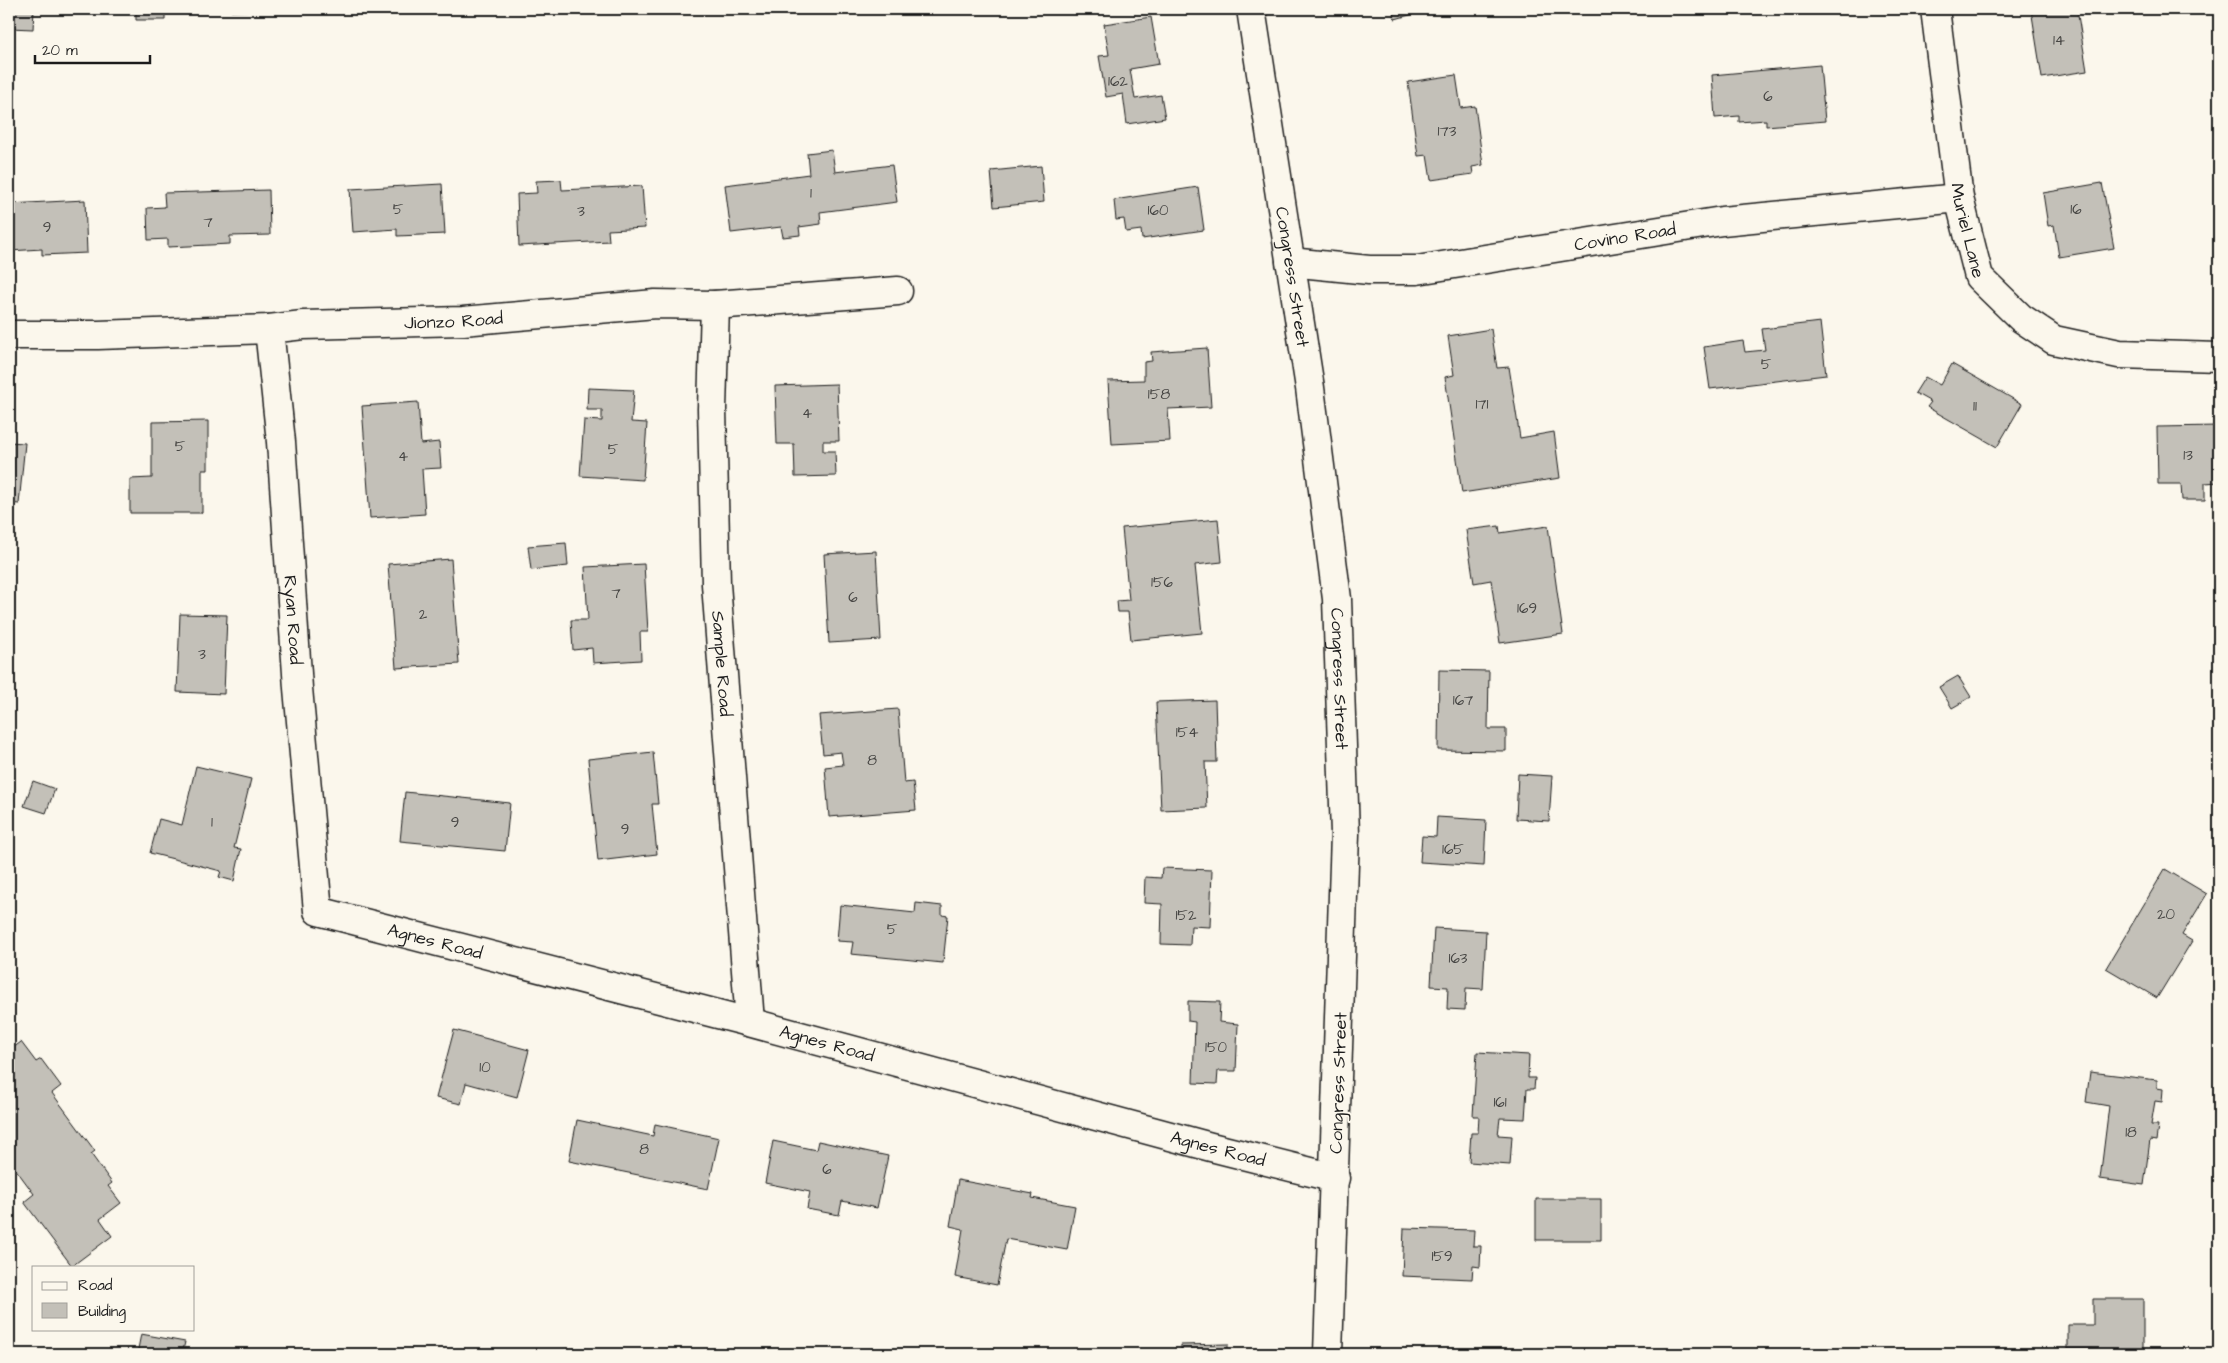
<svg xmlns="http://www.w3.org/2000/svg" width="2228" height="1363" font-family="'Architects Daughter',sans-serif">
<style>
.building{fill:#c3c0b8;stroke:#1c1c1c}
.lines{fill:none;stroke-linecap:round;stroke-linejoin:round}
.minor-casing{stroke:#1c1c1c;stroke-width:31}
.major-casing{stroke:#1c1c1c;stroke-width:31}
.minor{stroke:#fbf7ec;stroke-width:28}
.major{stroke:#fbf7ec;stroke-width:28}
.labels{text-anchor:middle;stroke-width:4;stroke-linejoin:round;paint-order:stroke}
.number-label{font-size:15px;fill:#464543}
.street-label{font-size:18px;fill:#1c1c1c;stroke:#fbf7ec}
</style>
<rect width="100%" height="100%" fill="#fbf7ec"/>
<filter id="ink" filterUnits="userSpaceOnUse"><feTurbulence type="fractalNoise" baseFrequency=".02" numOctaves="2"/><feDisplacementMap in="SourceGraphic" scale="10" xChannelSelector="R" yChannelSelector="G"/><feConvolveMatrix kernelMatrix="1 2 1 2 8 2 1 2 1" color-interpolation-filters="sRGB"/></filter>
<g filter="url(#ink)">
<path class="building" d="M9,9H34L33,29L9,28Z
M136,9H165V20H136Z
M231,9H310L231,11Z
M1392,9H1432L1395,19Z
M2031,9H2077L2087,71L2042,78Z
M1151,17L1159,64L1130,69L1135,99L1161,95L1165,118L1127,124L1123,94L1106,97L1099,56L1109,55L1104,24Z
M1820,65L1825,121L1766,126V120L1739,122V116L1715,118L1712,75Z
M1456,75L1461,108L1475,106L1483,165L1472,167L1473,174L1431,180L1427,155L1418,156L1408,82Z
M832,150L835,172L892,165L897,202L820,212L821,224L799,227L800,235L783,237L781,227L731,233L725,185L809,174L807,153Z
M1041,166L1044,202L994,207L991,171Z
M561,180L562,190L642,186L645,228L608,230L609,241L519,246L517,194L537,193L536,181Z
M2102,183L2114,248L2059,257L2054,225L2048,226L2043,193Z
M442,184L445,234L397,236V229L353,232L350,189Z
M1198,187L1204,230L1142,239L1141,230L1126,232L1124,219L1116,220L1114,200Z
M269,190L270,235L230,236V244L168,247V239L148,240L147,208L165,207L164,193Z
M85,200L87,253L42,255V249L9,251V204Z
M1820,322L1826,375L1710,389L1704,347L1743,341L1745,352L1765,350L1762,329Z
M1491,329L1497,368L1509,367L1520,438L1554,432L1560,478L1462,493L1445,377L1454,375L1448,336Z
M1207,348L1211,407L1168,409L1170,441L1112,444L1108,381L1144,380V362L1152,361L1151,352Z
M1952,364L2022,404L1997,447L1927,407L1931,402L1915,393L1925,377L1940,385Z
M837,384L839,441H823V451H835L836,476L795,477L794,444H777L775,386Z
M588,388L634,390L631,422L647,423L643,480L580,476L584,420L602,421V410H587Z
M418,402L421,444L439,442L441,468L422,469L425,514L370,518L362,406Z
M208,421V470H202V513H130V479L152,478V422Z
M2219,426V482L2205,483V500H2182L2181,484H2158L2157,427Z
M9,442L25,443L19,504L9,503Z
M1218,519L1222,562L1195,565L1202,633L1131,640L1128,612H1118L1117,601L1129,600L1122,528Z
M1499,526L1500,533L1548,526L1563,634L1500,643L1491,580L1474,583L1466,530Z
M566,543L568,566L531,570L528,546Z
M876,551L881,640L829,643L824,554Z
M451,559L459,664L396,668L388,564Z
M644,564L648,632H640L641,660L593,663L592,648L573,650L571,620H588L585,567Z
M180,614L227,615L224,694L177,692Z
M1439,670L1489,671L1488,729H1506V751L1438,750Z
M1958,676L1971,697L1952,708L1939,687Z
M1215,700L1217,762H1205L1207,808L1161,810L1156,702Z
M898,709L904,783L913,782L916,810L829,817L825,767L843,765L841,752L823,754L819,715Z
M653,752L658,804H652L657,854L598,861L588,759Z
M196,766L251,779L234,848L241,849L234,881L219,877L221,871L150,853L159,819L182,825Z
M1518,774L1552,776L1549,821L1516,819Z
M33,781L55,789L46,813L24,806Z
M405,792L510,803L505,851L400,841Z
M1437,817L1486,820L1484,866L1420,862L1422,836L1436,837Z
M1162,868L1212,870L1210,927L1191,926L1190,945L1161,944L1162,904L1144,903L1145,877L1161,878Z
M2165,869L2207,894L2182,935L2192,941L2157,998L2106,968Z
M916,903L942,906V915L948,916L943,963L851,954L853,942L837,941L840,905L915,913Z
M1434,928L1486,931L1483,989L1466,988L1465,1010L1447,1009L1448,987L1431,986Z
M1188,1001L1220,1002L1219,1022L1238,1024L1236,1071H1218L1217,1084L1193,1083L1195,1022L1188,1021Z
M454,1030L529,1050L517,1097L466,1083L461,1104L436,1098Z
M21,1042L36,1062L41,1059L61,1086L52,1093L95,1151L91,1154L112,1183L108,1186L121,1203L100,1219L112,1236L72,1266L24,1202L34,1194L9,1160V1051Z
M1477,1052L1529,1055L1528,1078H1535L1534,1089H1527L1525,1119L1500,1118L1498,1135L1512,1136L1510,1165L1469,1162L1471,1133H1478L1479,1116H1473Z
M2090,1072L2157,1080V1088L2163,1089L2162,1102L2155,1101L2151,1125H2158L2156,1141L2150,1140L2144,1185L2100,1179L2109,1106L2086,1102Z
M577,1120L653,1136L655,1124L719,1138L708,1189L569,1161Z
M773,1141L816,1150L818,1141L888,1156L877,1208L842,1201L839,1215L807,1209L810,1192L765,1183Z
M958,1180L1033,1194L1032,1198L1075,1206L1067,1250L1006,1239L997,1285L955,1277L963,1229L950,1226Z
M1536,1199H1601V1240H1536Z
M1404,1228L1474,1230L1473,1246H1481L1480,1267L1473,1266L1472,1279L1402,1276Z
M2093,1299H2143V1354H2093V1349H2068V1325H2093Z
M141,1334L185,1342L182,1354H137Z
M1228,1344V1354H1181V1345Z
M1463,1351H1486V1354H1462Z"/>
<g class="lines">
<defs>
<g id="minor">
<path id="s1" d="M1935,9L1959,198L1979,277L2021,318L2054,340L2119,354L2219,357"/>
<path id="s2" d="M1290,262L1369,270H1417L1722,221L1959,198"/>
<path id="s3" d="M715,305L712,409L716,584L750,1022"/>
<path id="s4" d="M269,329L281,442L298,688L318,911L741,1020L1211,1147L1335,1178"/>
<path id="s5" d="M9,335H98L269,329L303,325L463,321L655,304L715,305L898,291"/>
</g>
<g id="major">
<path id="s6" d="M1251,9L1310,388L1337,599L1345,834L1328,1354"/>
</g>
</defs>
<use href="#minor" class="minor-casing"/>
<use href="#major" class="major-casing"/>
<use href="#minor" class="minor"/>
<use href="#major" class="major"/>
</g>
</g>
<g class="labels">
<g class="number-label">
<text x="2059" y="45">14</text>
<text x="1118" y="86">162</text>
<text x="1768" y="101">6</text>
<text x="1447" y="136">173</text>
<text x="811" y="198">1</text>
<text x="398" y="214">5</text>
<text x="2076" y="214">16</text>
<text x="1158" y="215">160</text>
<text x="581" y="216">3</text>
<text x="208" y="227">7</text>
<text x="47" y="232">9</text>
<text x="1766" y="369">5</text>
<text x="1159" y="399">158</text>
<text x="1482" y="409">171</text>
<text x="1975" y="411">11</text>
<text x="807" y="418">4</text>
<text x="180" y="451">5</text>
<text x="613" y="454">5</text>
<text x="2188" y="460">13</text>
<text x="403" y="461">4</text>
<text x="1162" y="587">156</text>
<text x="616" y="598">7</text>
<text x="853" y="602">6</text>
<text x="1527" y="613">169</text>
<text x="423" y="619">2</text>
<text x="202" y="659">3</text>
<text x="1463" y="705">167</text>
<text x="1187" y="737">154</text>
<text x="872" y="765">8</text>
<text x="212" y="827">1</text>
<text x="455" y="827">9</text>
<text x="625" y="834">9</text>
<text x="1453" y="854">165</text>
<text x="2166" y="919">20</text>
<text x="1186" y="920">152</text>
<text x="892" y="934">5</text>
<text x="1458" y="963">163</text>
<text x="1216" y="1052">150</text>
<text x="485" y="1072">10</text>
<text x="1500" y="1107">161</text>
<text x="2131" y="1137">18</text>
<text x="644" y="1154">8</text>
<text x="827" y="1174">6</text>
<text x="1442" y="1261">159</text>
</g>
<g class="street-label">
<text dy="6" stroke="none"><textPath href="#s1" startOffset="224">Muriel Lane</textPath></text>
<text dy="6" stroke="none"><textPath href="#s2" startOffset="338">Covino Road</textPath></text>
<text dy="6" stroke="none"><textPath href="#s6" startOffset="271">Congress Street</textPath></text>
<text dy="6" stroke="none"><textPath href="#s5" startOffset="445">Jionzo Road</textPath></text>
<text dy="6" stroke="none"><textPath href="#s4" startOffset="292">Ryan Road</textPath></text>
<text dy="6" stroke="none"><textPath href="#s3" startOffset="359">Sample Road</textPath></text>
<text dy="6" stroke="none"><textPath href="#s6" startOffset="676">Congress Street</textPath></text>
<text dy="6" stroke="none"><textPath href="#s4" startOffset="705">Agnes Road</textPath></text>
<text dy="6" stroke="none"><textPath href="#s4" startOffset="1110">Agnes Road</textPath></text>
<text transform="translate(1338 1083) rotate(-88)" y="6">Congress Street</text>
<text dy="6" stroke="none"><textPath href="#s4" startOffset="1515">Agnes Road</textPath></text>
</g>
</g>
<rect width="2228" height="1363" fill="none" stroke="#fbf7ec" stroke-width="30"/>
<rect x="15" y="15" width="2198" height="1333" fill="none" stroke="#1c1c1c" stroke-width="2" filter="url(#ink)"/>
<rect x="32" y="1266" width="162" height="65" fill="#fbf7ec" stroke="#a29f99"/>
<rect x="42" y="1282" width="25" height="8" fill="#fbf7ec" stroke="#a29f99"/>
<text x="78" y="1290" font-size="15" fill="#1c1c1c">Road</text>
<rect x="42" y="1303" width="25" height="15" fill="#c3c0b8" stroke="#a29f99"/>
<text x="78" y="1316" font-size="15" fill="#1c1c1c">Building</text>
<path d="M35 55v8h115v-8" fill="none" stroke="#1c1c1c" stroke-width="2.5"/>
<text x="42" y="55" font-size="15" fill="#1c1c1c" stroke="#fbf7ec" stroke-width="4" paint-order="stroke">20 m</text>
</svg>
